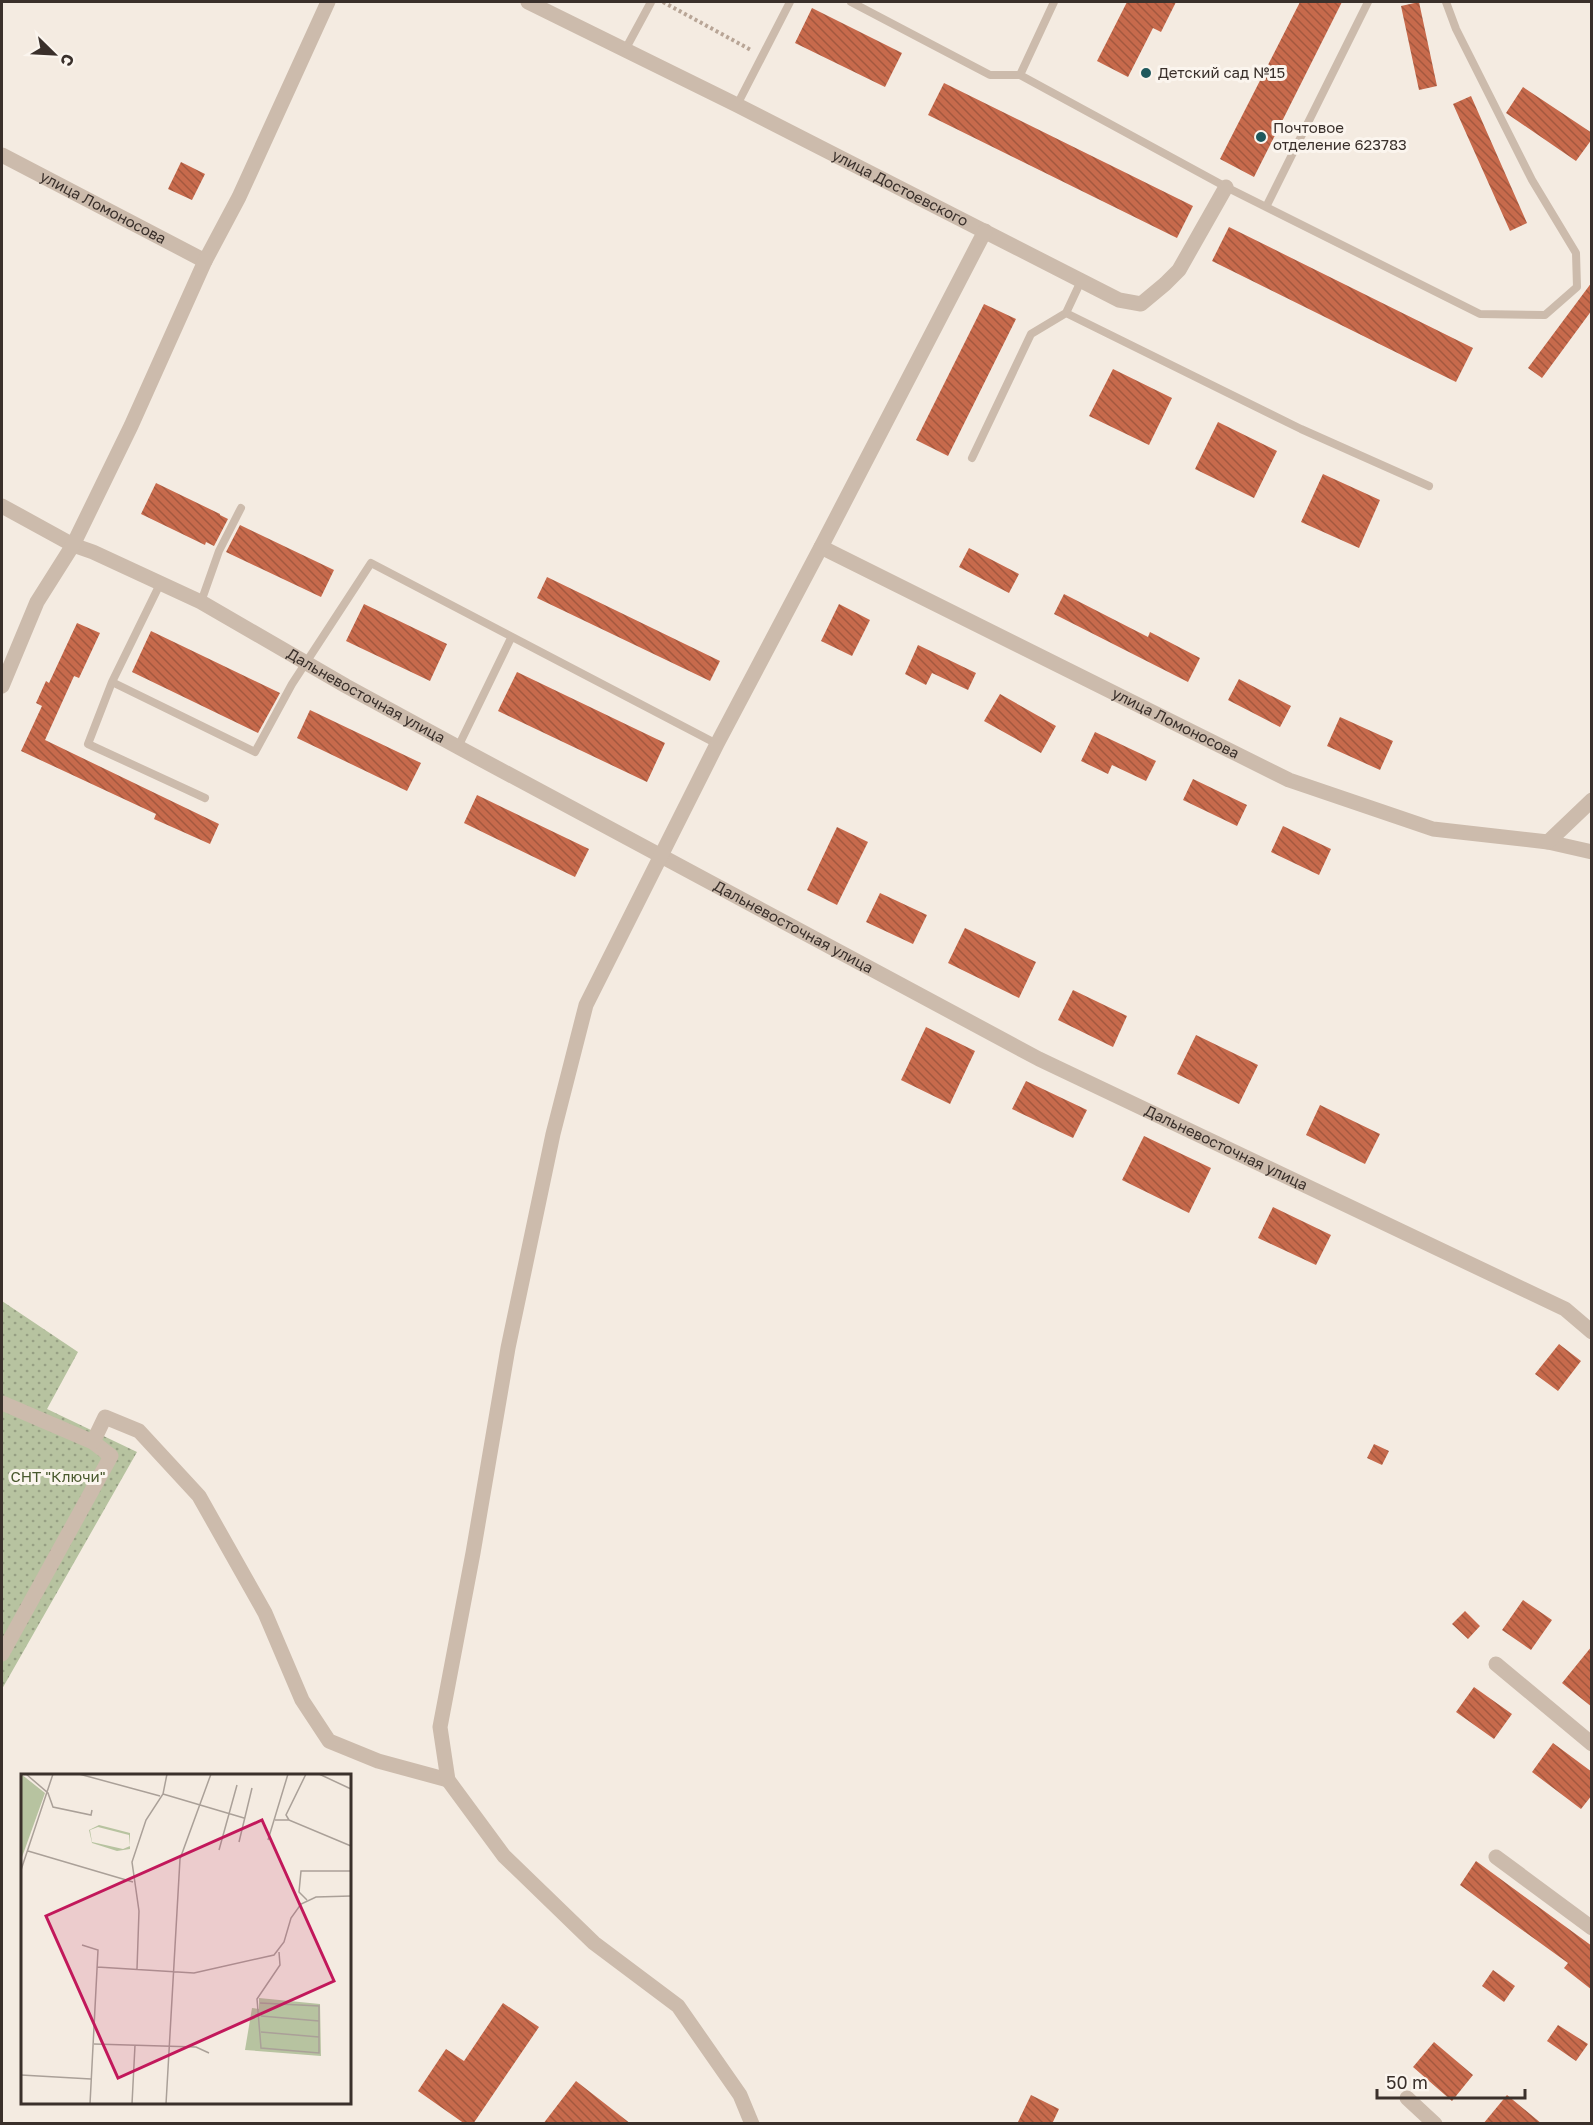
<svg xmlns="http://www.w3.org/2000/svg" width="1593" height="2125" font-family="'Golos Text',sans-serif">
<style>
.grass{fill:url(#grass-dots)}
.building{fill:url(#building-back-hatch)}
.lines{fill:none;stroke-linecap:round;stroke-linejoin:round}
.path{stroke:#b8a596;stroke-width:4;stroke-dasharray:3 3;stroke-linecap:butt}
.lane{stroke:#ccbbac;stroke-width:8}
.street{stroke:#ccbbac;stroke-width:15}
.poi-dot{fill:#1f595d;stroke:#fbf5ee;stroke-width:2}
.labels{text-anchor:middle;stroke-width:6;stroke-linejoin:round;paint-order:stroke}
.poi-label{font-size:15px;fill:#3a302b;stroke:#fbf5ee;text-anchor:start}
.street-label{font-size:15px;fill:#3a302b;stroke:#fbf5ee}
.park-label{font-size:15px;fill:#49592e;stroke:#fbf5ee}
.inset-road{fill:none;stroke:#aaa098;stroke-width:1.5}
.view{fill:#c2185b;fill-opacity:0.15;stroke:#c2185b;stroke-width:3}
.inset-edge{fill:none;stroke:#3a302b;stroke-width:3}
</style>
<defs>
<pattern id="grass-dots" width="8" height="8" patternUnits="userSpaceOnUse" patternTransform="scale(1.5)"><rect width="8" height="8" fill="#b7c3a0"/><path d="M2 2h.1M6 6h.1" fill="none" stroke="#969f83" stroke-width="1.8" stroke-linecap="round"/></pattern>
<pattern id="building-back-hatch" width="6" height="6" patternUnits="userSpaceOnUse" patternTransform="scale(1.5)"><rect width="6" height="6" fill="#c76a4c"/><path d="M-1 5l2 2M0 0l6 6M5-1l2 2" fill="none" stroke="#a3583f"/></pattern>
</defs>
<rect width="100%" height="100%" fill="#f4ebe1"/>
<path class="grass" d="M2,1301L78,1352L47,1409L137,1452L2,1689Z"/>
<path class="building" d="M1127,2H1176L1161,32L1153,28L1128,77L1097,61Z
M1300,2H1342L1254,177L1220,159Z
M1419,2L1437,86L1419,90L1401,6Z
M812,8L902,53L885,87L795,43Z
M944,83L1193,206L1177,238L928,115Z
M1523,87L1592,133V139L1576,161L1506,113Z
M1471,96L1527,223L1510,231L1453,104Z
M181,162L205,174L192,200L168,189Z
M1229,227L1473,348L1456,382L1212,261Z
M1592,282V310L1542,378L1528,368Z
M984,304L1016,319L948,456L916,440Z
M1113,369L1172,398L1149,445L1089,416Z
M1218,422L1277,451L1254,498L1195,469Z
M1323,474L1380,500L1359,548L1301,522Z
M156,483L220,514V515L228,519L214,546L206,542L205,545L141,514Z
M240,525L334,570L321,597L226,552Z
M969,548L1019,574L1009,593L959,567Z
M547,577L720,661L710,681L537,598Z
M1064,594L1148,637L1150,632L1200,658L1188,682L1054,614Z
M364,604L447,644L430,681L346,641Z
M839,604L870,620L852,656L821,641Z
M77,623L100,633L79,678L74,676L45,740L219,824L210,844L154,819L156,814L21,751L42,706L36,703L46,681L49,683Z
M151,631L280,693L258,733L132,672Z
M918,645L976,673L968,690L932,673L926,685L905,674Z
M517,672L665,743L647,782L498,711Z
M1239,679L1291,706L1280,727L1228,700Z
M1000,694L1056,726L1041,753L984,721Z
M310,710L421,763L407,791L297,738Z
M1340,717L1393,741L1380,770L1327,746Z
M1095,732L1156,761L1146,781L1112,765L1108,774L1081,761Z
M1193,779L1247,805L1237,826L1183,800Z
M477,795L589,849L575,877L464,823Z
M1283,826L1331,849L1319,875L1271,852Z
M837,827L868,842L837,905L807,890Z
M880,893L927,915L913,944L866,922Z
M965,928L1036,962L1019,998L948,963Z
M1073,990L1127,1016L1113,1047L1058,1020Z
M926,1027L975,1051L950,1104L901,1080Z
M1196,1035L1258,1065L1239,1104L1177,1074Z
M1026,1081L1087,1110L1073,1138L1012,1109Z
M1320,1105L1380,1134L1365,1164L1306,1135Z
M1144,1136L1211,1168L1189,1213L1122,1180Z
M1273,1207L1331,1235L1316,1265L1258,1238Z
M1559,1344L1581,1361L1558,1391L1535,1374Z
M1374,1444L1389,1451L1382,1465L1367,1458Z
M1523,1600L1552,1620L1531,1650L1502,1630Z
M1465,1611L1480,1626L1468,1639L1452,1624Z
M1592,1646V1707L1562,1683Z
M1474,1687L1512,1714L1494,1739L1456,1712Z
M1553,1743L1592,1772V1795L1581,1809L1532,1772Z
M1476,1861L1592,1946V1990L1564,1968L1568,1963L1460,1885Z
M1493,1970L1515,1986L1504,2002L1482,1986Z
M503,2003L539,2027L473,2124H465L418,2091L446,2049L464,2061Z
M1558,2025L1588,2044L1576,2061L1547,2041Z
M1434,2042L1473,2075L1452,2101L1413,2067Z
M576,2081L631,2124H543Z
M1031,2095L1059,2109L1052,2124H1017Z
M1507,2095L1542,2124H1483Z"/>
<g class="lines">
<path class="path" d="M663,2L751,50"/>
<path class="lane" d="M851,2L990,75H1020L1226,187L1480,314L1545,315L1577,287L1576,253L1532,180L1456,29L1446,2
M625,50L651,2
M1020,75L1054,2
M737,105L790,2
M1266,207L1368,2
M1081,281L1066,313L1301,429L1429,486
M972,458L1031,334L1066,313
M160,584L112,682L255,752L292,684L371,563L717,744
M201,602L219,551L241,508
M112,682L88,744L205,798
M458,747L511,638"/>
<g class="street">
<path id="s1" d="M528,2L737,105L1119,300L1141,304L1165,284L1179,270L1226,187"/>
<path id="s2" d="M2,155L205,261"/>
<path id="s3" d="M2,506L73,545L93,552L201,602L346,686L458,747L1039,1059L1565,1309L1592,1332"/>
<path id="s4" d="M821,547L1289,780L1433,829L1548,842L1592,852"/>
<path d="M2,686L37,602L73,545L131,426L205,261L239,197L328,2"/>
<path d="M1548,842L1592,800"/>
<path d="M2,1403L93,1442L111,1456L2,1654"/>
<path d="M93,1442L105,1417L139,1431L199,1496L265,1613L302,1700L329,1741L378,1761L448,1780"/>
<path d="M1496,1664L1592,1744"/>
<path d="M1496,1857L1592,1928"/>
<path d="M1407,2098L1435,2124"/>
<path d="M752,2124L740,2095L678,2006L594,1943L504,1856L448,1780L440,1727L473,1553L508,1348L553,1134L586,1005L717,744L821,547L985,231"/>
</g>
</g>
<g class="poi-dot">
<circle cx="1146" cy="73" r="6"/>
<circle cx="1261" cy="137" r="6"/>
</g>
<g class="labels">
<g class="poi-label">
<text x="1158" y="78">Детский сад №15</text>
<text x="1273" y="133">Почтовое<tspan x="1273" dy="17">отделение 623783</tspan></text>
</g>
<g class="street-label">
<text dy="5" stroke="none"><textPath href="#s1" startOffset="416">улица Достоевского</textPath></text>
<text dy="5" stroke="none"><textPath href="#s2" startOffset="114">улица Ломоносова</textPath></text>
<text dy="5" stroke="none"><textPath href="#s3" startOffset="411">Дальневосточная улица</textPath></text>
<text dy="5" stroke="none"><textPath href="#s4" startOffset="396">улица Ломоносова</textPath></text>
<text dy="5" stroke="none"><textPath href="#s3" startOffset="897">Дальневосточная улица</textPath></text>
<text dy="5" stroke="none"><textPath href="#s3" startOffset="1383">Дальневосточная улица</textPath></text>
</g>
<g class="park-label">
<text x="58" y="1482">СНТ "Ключи"</text>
</g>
</g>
<g transform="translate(21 1774)">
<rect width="330" height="330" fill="#f4ebe1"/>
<path d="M238,224L299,230L300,282L224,276L231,234L238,235Z" fill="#b7c3a0"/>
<path d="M0,0L24,19L0,86Z" fill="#b7c3a0"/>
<path d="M78,51L109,59V75L96,77L71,69L68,56ZM77,53L108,61L109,72L102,75L71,68L69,56Z" fill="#b7c3a0" fill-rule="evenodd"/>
<path class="inset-road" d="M5,0L27,19L32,33L70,41L71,36M58,0L139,22M298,0L330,15M142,20L223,44M254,46H268L330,72M268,46L265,41L285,0M247,66L267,0M218,68L231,14M198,76L216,11M7,77L112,108M0,96L32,0M286,126L278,118L280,97H330M61,171L77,176L69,330M76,193L173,199L253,181L263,168L270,144L280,130L295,123L330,122M116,195L118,137L111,88L125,46L142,20L146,0M239,229L298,232V279L240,274L236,225L259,191L258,178M240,242L298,247M240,258L298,263M73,270L175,273L188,279M0,301L70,305M111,330L114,271M145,330L159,85L190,0"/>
<path class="view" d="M241,46L313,207L97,304L25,142Z"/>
<rect width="330" height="330" class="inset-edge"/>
</g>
<rect width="1593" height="2125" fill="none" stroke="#3a302b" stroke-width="6"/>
<g transform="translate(54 54) rotate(114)" stroke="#fbf5ee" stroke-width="4.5" paint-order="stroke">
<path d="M0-4.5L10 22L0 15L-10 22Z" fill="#3a302b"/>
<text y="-9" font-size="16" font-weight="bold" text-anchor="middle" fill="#3a302b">С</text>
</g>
<path d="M1377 2089v9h148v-9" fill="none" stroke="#3a302b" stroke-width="3"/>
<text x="1386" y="2089" font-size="18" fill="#3a302b" stroke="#fbf5ee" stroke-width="4.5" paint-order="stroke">50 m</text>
</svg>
